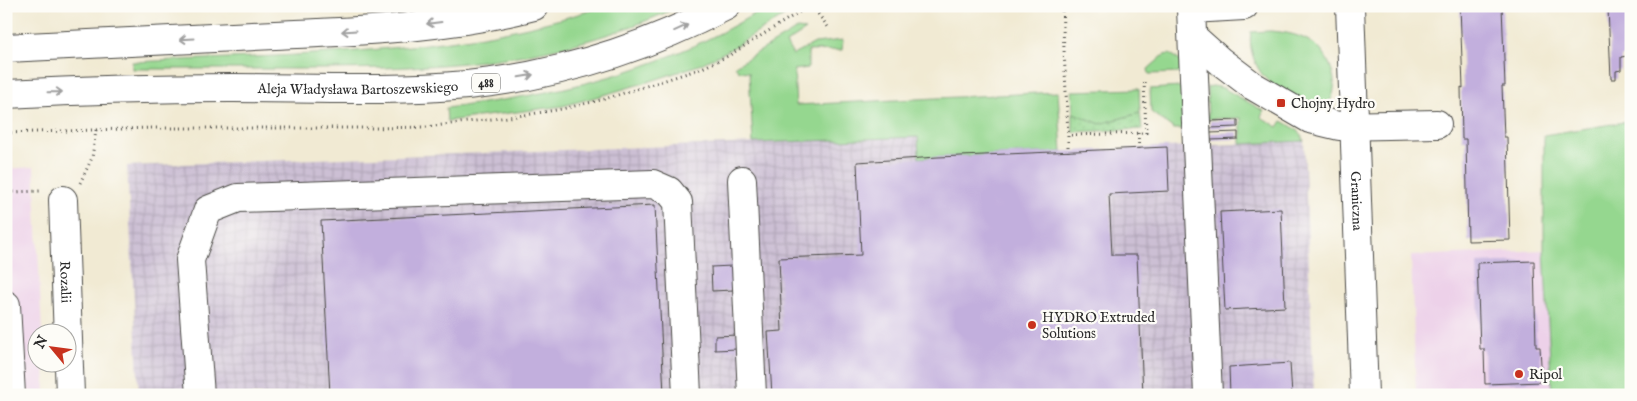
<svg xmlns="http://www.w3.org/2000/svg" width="1637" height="401" font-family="'IM FELL English',serif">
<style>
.built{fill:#edd1e9}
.industrial{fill:url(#industrial-grid)}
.grass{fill:#95d78f;stroke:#60815d}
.garden{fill:url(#garden-dots);stroke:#60815d}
.building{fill:#c2afdd}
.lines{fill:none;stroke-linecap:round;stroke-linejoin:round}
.minor-casing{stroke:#494844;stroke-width:30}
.major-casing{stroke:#494844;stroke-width:30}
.path{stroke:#494844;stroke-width:3;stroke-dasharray:1 4;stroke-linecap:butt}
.minor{stroke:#fff;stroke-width:28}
.major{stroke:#fff;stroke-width:28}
.oneway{stroke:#a0a0a0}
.poi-dot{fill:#c8321e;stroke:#fdfcf7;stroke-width:2}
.labels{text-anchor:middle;stroke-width:4.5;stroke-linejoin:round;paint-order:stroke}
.shield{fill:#fdfcf7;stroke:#6a6a68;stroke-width:1}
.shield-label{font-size:12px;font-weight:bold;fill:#2b2b2b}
.street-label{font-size:14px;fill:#2b2b2b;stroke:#fdfcf7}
.poi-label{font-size:14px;fill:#2b2b2b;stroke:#fdfcf7;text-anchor:start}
</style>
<defs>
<pattern id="industrial-grid" width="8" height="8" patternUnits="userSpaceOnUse" patternTransform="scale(1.25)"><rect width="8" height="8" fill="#ccbfd4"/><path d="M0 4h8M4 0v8" fill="none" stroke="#afa4b6"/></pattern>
<pattern id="garden-dots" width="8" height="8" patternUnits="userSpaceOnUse" patternTransform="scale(1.25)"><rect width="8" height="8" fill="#95d78f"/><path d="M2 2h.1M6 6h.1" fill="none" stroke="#81b97c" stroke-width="1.8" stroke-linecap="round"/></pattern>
</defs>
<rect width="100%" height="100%" fill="#fdfcf7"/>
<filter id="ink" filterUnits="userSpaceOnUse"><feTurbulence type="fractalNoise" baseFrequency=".02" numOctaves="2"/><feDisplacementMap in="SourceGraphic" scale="10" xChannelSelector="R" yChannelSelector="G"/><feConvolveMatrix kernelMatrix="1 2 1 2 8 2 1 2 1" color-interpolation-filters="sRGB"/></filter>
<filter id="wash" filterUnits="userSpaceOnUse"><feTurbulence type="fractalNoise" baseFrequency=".0096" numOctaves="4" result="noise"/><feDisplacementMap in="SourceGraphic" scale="20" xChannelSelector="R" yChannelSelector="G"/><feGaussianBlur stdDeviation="1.12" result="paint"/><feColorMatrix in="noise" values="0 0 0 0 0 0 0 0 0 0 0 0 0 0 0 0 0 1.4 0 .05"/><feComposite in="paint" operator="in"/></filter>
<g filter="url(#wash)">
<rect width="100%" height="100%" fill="#f1ead3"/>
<path class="built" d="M34,167L42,333L38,334V364H44L45,395H6V169Z
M1544,250L1552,395H1416L1411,256Z"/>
<path class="industrial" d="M919,137V158L1304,141L1314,395H139L127,166Z"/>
<path class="grass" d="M605,6H680C556,65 433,69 299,69C243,69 188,69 132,69V62C238,57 345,56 450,41C503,34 555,22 605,6Z
M768,6H800L729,50L699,65L654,80L607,94L563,106L447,121L446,108C535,97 623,80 704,41C726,31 747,18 768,6Z
M797,29L806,30L786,43L793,55L815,43L843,40L842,50L808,51V68L794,70L796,105L1058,92L1062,152L919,158L918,137L753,143L749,72L739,71L735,66Z
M1270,31C1286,32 1302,35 1315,45C1333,58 1346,100 1318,110C1305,103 1279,91 1269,82C1256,70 1248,50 1251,32Z
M1169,54L1174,56L1181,62V73L1149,74L1148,69L1164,55Z
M1213,86L1223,88L1264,111L1261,117L1278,127L1282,121C1290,125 1302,132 1304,141L1241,144V118L1208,119L1207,87Z
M1181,87L1184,129H1174L1151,112L1150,89Z
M1139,89L1140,113L1100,124L1073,113L1072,91Z
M1631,121V395H1552L1544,250V135Z"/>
<path class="garden" d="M1073,113L1100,124L1140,113L1142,129L1073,132Z"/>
<g id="blocks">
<path class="building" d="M1460,6H1502L1505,86H1502L1504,137H1507L1510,240L1468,241L1466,139H1462L1461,87L1463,88Z
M1626,7L1627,17H1631V35H1627V56L1621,57V70L1616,71V79H1611L1608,8Z
M1238,120V127L1210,128V121Z
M1238,132V139L1211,140L1210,133Z
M1167,147L1169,191L1109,194L1112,255H1137L1143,395H772L768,332L782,331L779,258L861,255L857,162L938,157Z
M655,205L664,395H330L321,221Z
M1281,209L1285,307L1225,310L1220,212Z
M1534,261L1536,347H1540L1542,382L1485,384L1484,349H1480L1477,263Z
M732,266L733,290L712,291L711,267Z
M737,335V349L715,350V336Z
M1290,363L1292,395H1230L1229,367Z"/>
</g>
</g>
<g filter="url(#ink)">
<use href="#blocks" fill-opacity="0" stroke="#494844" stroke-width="1"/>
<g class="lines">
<defs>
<g id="minor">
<path id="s1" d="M1350,6L1364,395"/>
<path d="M1193,37L1220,61L1253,86L1310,119L1339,126L1437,124"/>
<path d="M742,180L752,395"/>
<path id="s2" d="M63,200L70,395"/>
<path d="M6,305L11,395"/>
<path d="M200,395L190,260L208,210L238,198L653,184L669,191L678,202L687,395"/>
<path d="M1208,395L1191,9L1244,6"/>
</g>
<g id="major">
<path d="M6,48C96,44 185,39 275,35C361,31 450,28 534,6"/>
<path id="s3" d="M6,94C82,90 158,88 233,88C311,88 389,92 467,85C558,76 645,48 726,6"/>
</g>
</defs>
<use href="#minor" class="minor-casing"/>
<use href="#major" class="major-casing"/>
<path class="path" d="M812,6L828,27
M1062,6L1068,135
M6,133L151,128H374L426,127L525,115L562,109L605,99L700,69L728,56L809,6
M1138,133L1139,149
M1068,152V135L1146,133L1144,81
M80,183L92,158L96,130
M6,198L12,192L41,191"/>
<use href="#minor" class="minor"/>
<use href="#major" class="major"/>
</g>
<defs><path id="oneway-shaft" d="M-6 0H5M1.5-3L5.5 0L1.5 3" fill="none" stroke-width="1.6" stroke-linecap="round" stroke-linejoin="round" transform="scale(1.25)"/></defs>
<g class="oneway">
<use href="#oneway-shaft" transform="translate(434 23) rotate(173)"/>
<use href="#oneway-shaft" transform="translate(681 28) rotate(-24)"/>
<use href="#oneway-shaft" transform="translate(349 31) rotate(176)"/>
<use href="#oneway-shaft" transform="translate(187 39) rotate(177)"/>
<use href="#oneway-shaft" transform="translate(526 76) rotate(-10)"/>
<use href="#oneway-shaft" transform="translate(55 92) rotate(-1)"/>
</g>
</g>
<g class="poi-dot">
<rect x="1276" y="98" width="10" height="10" rx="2.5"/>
<circle cx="1032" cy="325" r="5"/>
<circle cx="1519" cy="374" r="5"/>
</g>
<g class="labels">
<rect class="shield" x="472" y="73.5" width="28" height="19" rx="4"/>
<g class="shield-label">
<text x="486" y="87">488</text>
</g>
<g class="street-label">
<text dy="5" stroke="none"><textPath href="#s3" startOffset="352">Aleja Władysława Bartoszewskiego</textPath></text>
<text dy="5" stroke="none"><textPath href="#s1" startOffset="195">Graniczna</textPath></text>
<text dy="5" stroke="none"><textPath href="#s2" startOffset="82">Rozalii</textPath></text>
</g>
<g class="poi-label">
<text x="1291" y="108">Chojny Hydro</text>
<text x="1042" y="322">HYDRO Extruded<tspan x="1042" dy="16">Solutions</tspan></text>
<text x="1529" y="379">Ripol</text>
</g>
</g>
<rect width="1637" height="401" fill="none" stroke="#fdfcf7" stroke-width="25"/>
<g transform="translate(52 348) rotate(299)"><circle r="24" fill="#fdfcf7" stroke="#a9a8a5"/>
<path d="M0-4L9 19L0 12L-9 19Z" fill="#c8321e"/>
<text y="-8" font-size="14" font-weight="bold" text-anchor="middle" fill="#2b2b2b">N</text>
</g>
</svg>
